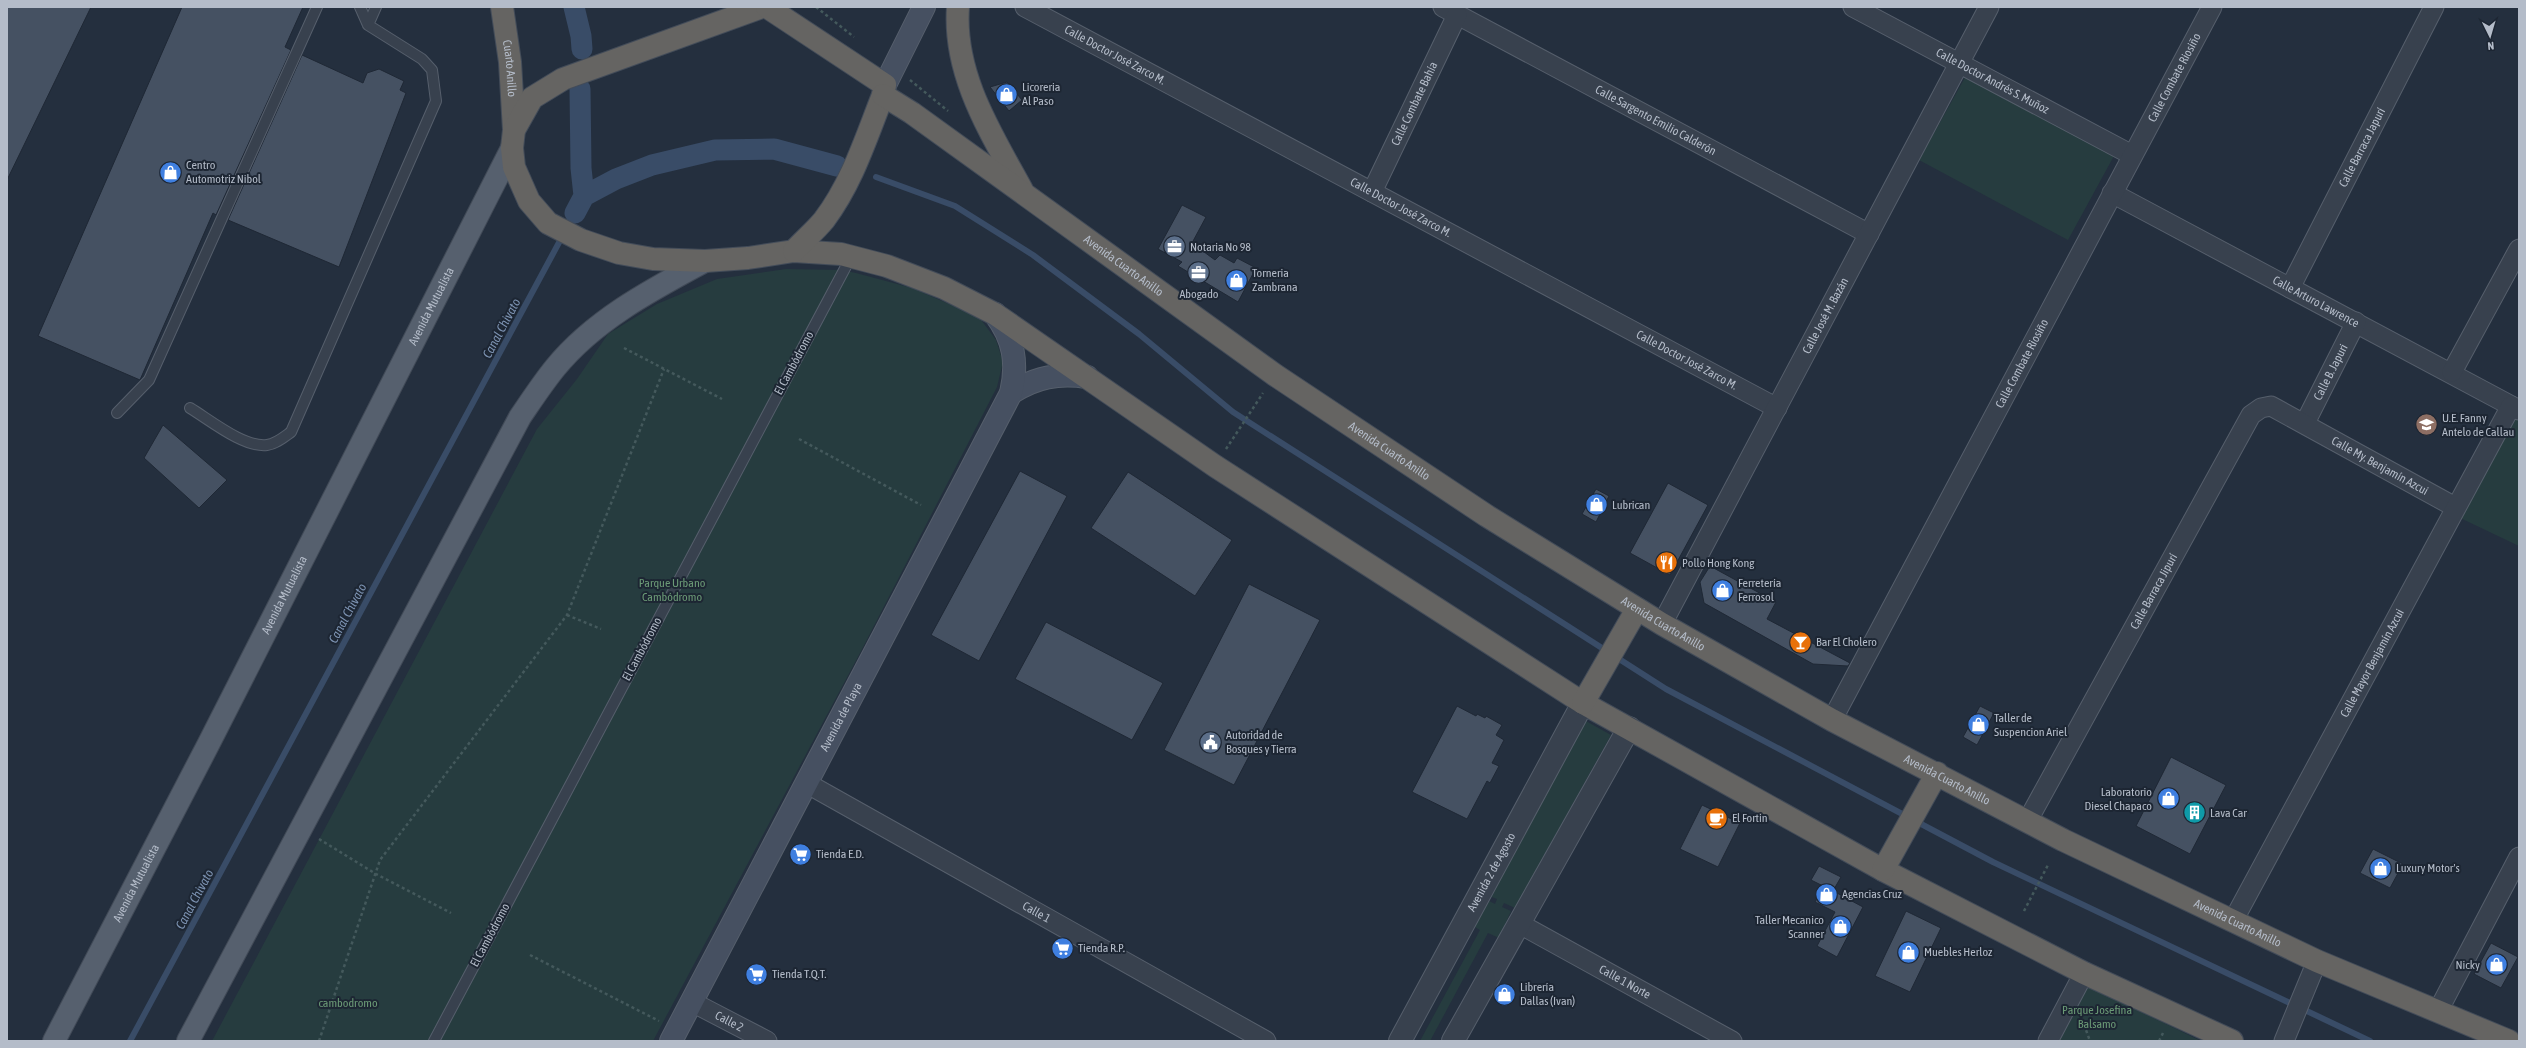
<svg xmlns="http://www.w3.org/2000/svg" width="2526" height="1048" font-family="'Asap Condensed',sans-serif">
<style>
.green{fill:#263c3f}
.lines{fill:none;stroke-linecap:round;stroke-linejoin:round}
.stream{stroke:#394c67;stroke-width:6}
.canal{stroke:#394c67;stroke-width:21}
.building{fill:#455162;stroke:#1f2835}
.service-casing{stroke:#565f6c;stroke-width:12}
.minor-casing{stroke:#565f6c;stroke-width:21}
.tertiary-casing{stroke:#565f6c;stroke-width:24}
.secondary-casing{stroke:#565f6c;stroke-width:24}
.primary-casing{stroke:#414a57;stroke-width:24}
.trunk-casing{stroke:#434c59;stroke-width:24}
.path{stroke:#44595c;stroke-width:2.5;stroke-dasharray:3 3;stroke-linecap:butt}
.service{stroke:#38414e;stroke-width:10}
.minor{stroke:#38414e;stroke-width:19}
.tertiary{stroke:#38414e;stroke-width:22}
.secondary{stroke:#465061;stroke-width:22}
.primary{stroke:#56606e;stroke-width:22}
.trunk{stroke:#656462;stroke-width:22}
.labels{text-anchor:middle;stroke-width:4;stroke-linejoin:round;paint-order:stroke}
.street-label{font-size:12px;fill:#b4bcc9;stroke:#1d2633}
.poi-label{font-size:12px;fill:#b4bcc9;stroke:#1d2633;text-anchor:start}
.park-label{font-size:12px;fill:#6b9a76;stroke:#1d2633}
.water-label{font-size:13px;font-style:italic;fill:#7c92b1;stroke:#1d2633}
</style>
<rect width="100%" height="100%" fill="#242f3e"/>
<path class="green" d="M1967,74L2115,154L2068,240L1919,160Z
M786,269L841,270L856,273L912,288L979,317L996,340L1003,362L997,387L860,653L653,1041H212L537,429L577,379L608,334L657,304L717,279Z
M2515,417L2519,419V546L2456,516L2489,468L2499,442Z
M1584,720L1611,735L1515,908L1504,903L1502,907L1511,911L1499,938L1488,933L1430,1041H1420L1480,930L1475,927L1487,900L1495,904L1497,899L1489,896Z
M2086,985L2201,1041H2056Z"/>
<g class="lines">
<path class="stream" d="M876,177L955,206L1033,255L1139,334L1233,412L1666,689L1993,862L2370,1041
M130,1041L584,196"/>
<path class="canal" d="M574,7L581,36L582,49
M580,89L581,168L584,196
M575,213L584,196L616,179L652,165L715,150L774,149L837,166"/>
</g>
<path class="building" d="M7,7H91L7,180Z
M182,7H303L285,47L291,50L216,215L213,213L140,380L38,336Z
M302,55L363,83L367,73L379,69L404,81L400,90L406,93L339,267L228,220Z
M1007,82L1022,100L1009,111L990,87Z
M1182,205L1206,217L1192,243L1215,260L1220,255L1234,263L1237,258L1256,268L1238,302L1178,266L1182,262L1158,249Z
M163,425L227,480L199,508L144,458Z
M1020,471L1067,496L979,661L931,635Z
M1128,472L1232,540L1195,596L1091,528Z
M1668,483L1708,505L1670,575L1630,553Z
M1596,489L1609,496L1596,522L1582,514Z
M1710,566L1776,602L1767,619L1850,663L1848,666L1813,664L1704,603L1700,582Z
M1249,584L1320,620L1234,785L1164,750Z
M1046,622L1163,683L1132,740L1015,679Z
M1457,706L1476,716L1477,714L1485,718L1486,716L1502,725L1496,735L1504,740L1492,763L1499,766L1490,783L1487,781L1467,819L1412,792Z
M1980,706L1994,713L1977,745L1963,737Z
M2171,757L2226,785L2190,854L2136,826Z
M1702,805L1740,823L1718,867L1680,849Z
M2373,849L2403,864L2390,888L2360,873Z
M1819,866L1841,877L1833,891L1811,880Z
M1824,886L1863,907L1837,957L1817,946L1835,912L1815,902Z
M1906,911L1941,928L1910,992L1875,976Z
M2491,943L2518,957L2501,988L2474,974Z"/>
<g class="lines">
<defs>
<path id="service" d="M360,7L368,25
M190,408C210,420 244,448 267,445C276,444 284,437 291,432L436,101L432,70L422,59L368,25L376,7
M117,413L149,380L317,7
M434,1041L851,257"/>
<g id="minor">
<path id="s1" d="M1025,7L1777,408"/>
<path id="s2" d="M1443,7L1869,234"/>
<path id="s3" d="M1853,7L2132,155"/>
<path id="s4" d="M1372,192L1457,15"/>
<path id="s5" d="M2112,193L2519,410"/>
<path id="s6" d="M2290,288L2434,7"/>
<path d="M2452,372L2519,249"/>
<path id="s7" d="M2305,423L2356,322"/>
<path id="s8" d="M1662,624L1989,7"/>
<path id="s9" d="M1832,720L2212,7"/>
<path id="s10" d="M808,784L1266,1041"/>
<path id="s11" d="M2028,820L2251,415L2261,408L2271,406L2455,507"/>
<path id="s12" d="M2233,921L2511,406"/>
<path id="s13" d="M1518,923L1732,1041"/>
<path id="s14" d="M692,1002L767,1041"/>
<path d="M2438,1011L2519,857"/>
<path d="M2048,1041L2084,973"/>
<path d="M2284,1041L2317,961"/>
</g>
<g id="tertiary">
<path id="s15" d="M1400,1041L1583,703"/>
<path d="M1453,1041L1629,728"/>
</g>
<g id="secondary">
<path d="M885,85L924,7"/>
<path d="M1011,393C1036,377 1058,373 1087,377"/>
<path id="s16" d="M671,1041L1011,393C1018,363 1014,339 995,314"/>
</g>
<g id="primary">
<path id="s17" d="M54,1041L208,745L512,148"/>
<path d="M188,1041L520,417C531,401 542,384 555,368C594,320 651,290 705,261"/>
</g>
<g id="trunk">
<path id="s18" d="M502,7L510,62L514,130"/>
<path d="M762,7L563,79L532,98L514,130L512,148L514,167L529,201L548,223L581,240L619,253L653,259L705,261L748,258L794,251L841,254L887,266L944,288L995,314L1215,466L1583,703L1883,870L2084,973L2232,1041"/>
<path d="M767,7L885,85L883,95C866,138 852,183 824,220C815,231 803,241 794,251"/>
<path d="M958,7C953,75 991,133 1022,190"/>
<path id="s19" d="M883,95L912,113L1275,375L1487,516L1662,624L1832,720L2063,840L2317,961L2509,1041"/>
<path d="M1583,703L1637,609"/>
<path d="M1883,870L1937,773"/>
</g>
</defs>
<use href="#service" class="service-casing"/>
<use href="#minor" class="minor-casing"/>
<use href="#tertiary" class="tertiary-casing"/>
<use href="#secondary" class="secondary-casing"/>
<use href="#primary" class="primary-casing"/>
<use href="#trunk" class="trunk-casing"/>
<path class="path" d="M816,7L854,37
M910,80L948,111
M624,348L722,399
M799,439L921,505
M1226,449L1263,393
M567,615L601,629
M319,839L376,874L451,913
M2024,911L2048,865
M530,955L659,1021
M2082,1019L2090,1041
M319,1041L380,860L567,615L664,369
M2159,1041L2163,1033"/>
<use href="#service" class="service"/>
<use href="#minor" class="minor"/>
<use href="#tertiary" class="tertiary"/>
<use href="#secondary" class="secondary"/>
<use href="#primary" class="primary"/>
<use href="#trunk" class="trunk"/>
</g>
<defs>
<symbol id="shop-disc" viewBox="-11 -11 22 22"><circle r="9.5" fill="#3f7fe0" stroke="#1d2633"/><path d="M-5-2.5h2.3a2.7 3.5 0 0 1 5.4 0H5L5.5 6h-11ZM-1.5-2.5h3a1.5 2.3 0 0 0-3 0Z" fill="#fff"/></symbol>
<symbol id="office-disc" viewBox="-11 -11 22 22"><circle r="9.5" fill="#5c6f8a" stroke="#1d2633"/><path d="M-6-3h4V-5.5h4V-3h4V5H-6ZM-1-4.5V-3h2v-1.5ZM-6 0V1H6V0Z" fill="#fff"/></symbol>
<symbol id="school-disc" viewBox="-11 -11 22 22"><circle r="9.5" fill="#8d6e63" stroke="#1d2633"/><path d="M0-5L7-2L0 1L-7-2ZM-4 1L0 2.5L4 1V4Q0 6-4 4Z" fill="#fff"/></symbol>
<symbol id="restaurant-disc" viewBox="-11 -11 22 22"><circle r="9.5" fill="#e8710a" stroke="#1d2633"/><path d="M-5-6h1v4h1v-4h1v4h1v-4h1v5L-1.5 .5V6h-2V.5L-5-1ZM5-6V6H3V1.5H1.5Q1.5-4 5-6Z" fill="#fff"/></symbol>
<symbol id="bar-disc" viewBox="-11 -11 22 22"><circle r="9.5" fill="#e8710a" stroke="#1d2633"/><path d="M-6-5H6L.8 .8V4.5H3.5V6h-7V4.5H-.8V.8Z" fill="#fff"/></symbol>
<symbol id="civic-disc" viewBox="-11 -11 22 22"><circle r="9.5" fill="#5c6f8a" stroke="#1d2633"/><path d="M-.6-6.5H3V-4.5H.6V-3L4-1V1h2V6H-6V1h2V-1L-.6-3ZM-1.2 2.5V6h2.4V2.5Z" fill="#fff"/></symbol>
<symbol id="building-disc" viewBox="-11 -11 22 22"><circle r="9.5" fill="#0f9aa8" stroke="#1d2633"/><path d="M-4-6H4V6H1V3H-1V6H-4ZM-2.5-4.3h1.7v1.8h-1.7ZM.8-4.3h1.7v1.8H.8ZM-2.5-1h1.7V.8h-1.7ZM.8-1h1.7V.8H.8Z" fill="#fff"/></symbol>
<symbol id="cafe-disc" viewBox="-11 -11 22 22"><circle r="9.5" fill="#e8710a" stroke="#1d2633"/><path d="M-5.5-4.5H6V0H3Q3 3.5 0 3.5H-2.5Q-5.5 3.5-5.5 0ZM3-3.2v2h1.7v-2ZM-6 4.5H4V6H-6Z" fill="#fff"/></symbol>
<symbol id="supermarket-disc" viewBox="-11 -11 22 22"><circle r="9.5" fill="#3f7fe0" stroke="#1d2633"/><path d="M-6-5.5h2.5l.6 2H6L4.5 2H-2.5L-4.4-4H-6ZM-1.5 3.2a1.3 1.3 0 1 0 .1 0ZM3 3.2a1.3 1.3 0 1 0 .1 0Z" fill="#fff"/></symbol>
</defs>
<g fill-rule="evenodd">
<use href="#shop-disc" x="994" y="82" width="25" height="25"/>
<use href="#shop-disc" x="158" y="160" width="25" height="25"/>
<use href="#office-disc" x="1162" y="234" width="25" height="25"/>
<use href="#office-disc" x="1186" y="260" width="25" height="25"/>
<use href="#shop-disc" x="1224" y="268" width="25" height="25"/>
<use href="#school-disc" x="2414" y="412" width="25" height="25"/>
<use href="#shop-disc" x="1584" y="492" width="25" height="25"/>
<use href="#restaurant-disc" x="1654" y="550" width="25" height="25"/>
<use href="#shop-disc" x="1710" y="578" width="25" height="25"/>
<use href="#bar-disc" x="1788" y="630" width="25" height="25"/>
<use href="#shop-disc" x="1966" y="712" width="25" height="25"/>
<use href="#civic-disc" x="1198" y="730" width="25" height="25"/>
<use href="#shop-disc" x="2156" y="786" width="25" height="25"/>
<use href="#building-disc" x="2182" y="800" width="25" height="25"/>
<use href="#cafe-disc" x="1704" y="806" width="25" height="25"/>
<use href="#supermarket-disc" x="788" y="842" width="25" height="25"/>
<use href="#shop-disc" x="2368" y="856" width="25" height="25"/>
<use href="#shop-disc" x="1814" y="882" width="25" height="25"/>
<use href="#shop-disc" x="1828" y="914" width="25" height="25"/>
<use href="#supermarket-disc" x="1050" y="936" width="25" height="25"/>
<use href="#shop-disc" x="1896" y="940" width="25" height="25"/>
<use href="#shop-disc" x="2484" y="952" width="25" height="25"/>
<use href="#supermarket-disc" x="744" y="962" width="25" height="25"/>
<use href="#shop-disc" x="1492" y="982" width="25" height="25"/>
</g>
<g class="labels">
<g class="street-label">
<text dy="4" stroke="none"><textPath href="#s1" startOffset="102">Calle Doctor José Zarco M.</textPath></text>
<text dy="4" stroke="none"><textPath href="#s18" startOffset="62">Cuarto Anillo</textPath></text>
<text dy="4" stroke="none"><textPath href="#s9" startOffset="728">Calle Combate Riosiño</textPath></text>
<text dy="4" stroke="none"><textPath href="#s3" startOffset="158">Calle Doctor Andrés S. Muñoz</textPath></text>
<text dy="4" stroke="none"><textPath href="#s4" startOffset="98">Calle Combate Bahía</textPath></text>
<text dy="4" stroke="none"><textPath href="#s2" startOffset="241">Calle Sargento Emilio Calderón</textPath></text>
<text dy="4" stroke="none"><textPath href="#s6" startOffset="158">Calle Barraca Japurí</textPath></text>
<text dy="4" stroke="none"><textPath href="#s1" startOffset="426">Calle Doctor José Zarco M.</textPath></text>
<text dy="4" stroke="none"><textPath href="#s19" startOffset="295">Avenida Cuarto Anillo</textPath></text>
<text dy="4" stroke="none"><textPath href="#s5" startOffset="231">Calle Arturo Lawrence</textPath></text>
<text dy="4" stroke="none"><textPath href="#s17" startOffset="826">Avenida Mutualista</textPath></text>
<text dy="4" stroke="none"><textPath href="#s8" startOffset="349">Calle José M. Bazán</textPath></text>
<text dy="4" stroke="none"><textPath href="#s1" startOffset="750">Calle Doctor José Zarco M.</textPath></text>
<text transform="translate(794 363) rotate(-62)" y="4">El Cambódromo</text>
<text dy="4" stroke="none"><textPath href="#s9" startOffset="404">Calle Combate Riosiño</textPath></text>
<text dy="4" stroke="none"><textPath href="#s7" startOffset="57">Calle B. Japuri</textPath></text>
<text dy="4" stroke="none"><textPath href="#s19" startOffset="619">Avenida Cuarto Anillo</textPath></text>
<text dy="4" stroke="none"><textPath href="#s11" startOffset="609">Calle My. Benjamín Azcui</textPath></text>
<text dy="4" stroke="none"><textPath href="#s11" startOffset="261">Calle Barraca Jipurí</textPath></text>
<text dy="4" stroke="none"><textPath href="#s17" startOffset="502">Avenida Mutualista</textPath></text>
<text dy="4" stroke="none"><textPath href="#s19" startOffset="943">Avenida Cuarto Anillo</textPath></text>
<text transform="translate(642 649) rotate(-62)" y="4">El Cambódromo</text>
<text dy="4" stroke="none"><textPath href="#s12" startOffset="293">Calle Mayor Benjamín Azcui</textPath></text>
<text dy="4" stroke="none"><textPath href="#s16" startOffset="366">Avenida de Playa</textPath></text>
<text dy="4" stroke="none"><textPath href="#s19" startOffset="1267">Avenida Cuarto Anillo</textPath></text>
<text dy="4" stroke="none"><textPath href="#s15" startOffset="192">Avenida 2 de Agosto</textPath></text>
<text dy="4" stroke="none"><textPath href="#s17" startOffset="178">Avenida Mutualista</textPath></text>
<text dy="4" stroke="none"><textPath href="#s10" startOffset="262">Calle 1</textPath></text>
<text dy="4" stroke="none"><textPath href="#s19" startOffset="1591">Avenida Cuarto Anillo</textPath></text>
<text transform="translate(490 935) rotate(-62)" y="4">El Cambódromo</text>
<text dy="4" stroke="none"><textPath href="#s13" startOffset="122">Calle 1 Norte</textPath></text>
<text dy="4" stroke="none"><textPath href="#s14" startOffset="42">Calle 2</textPath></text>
</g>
<g class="poi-label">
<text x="1022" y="91">Licoreria<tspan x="1022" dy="14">Al Paso</tspan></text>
<text x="186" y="169">Centro<tspan x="186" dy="14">Automotriz Nibol</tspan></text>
<text x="1190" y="251">Notaria No 98</text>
<text x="1252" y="277">Torneria<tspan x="1252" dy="14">Zambrana</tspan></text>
<text x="1199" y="298" text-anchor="middle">Abogado</text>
<text x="2442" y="422">U.E. Fanny<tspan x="2442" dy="14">Antelo de Callau</tspan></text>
<text x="1612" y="509">Lubrican</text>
<text x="1682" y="567">Pollo Hong Kong</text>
<text x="1738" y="587">Ferretería<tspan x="1738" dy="14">Ferrosol</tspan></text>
<text x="1816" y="646">Bar El Cholero</text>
<text x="1994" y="722">Taller de<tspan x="1994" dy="14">Suspencion Ariel</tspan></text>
<text x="1226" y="739">Autoridad de<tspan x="1226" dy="14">Bosques y Tierra</tspan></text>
<text x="2152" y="796" text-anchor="end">Laboratorio<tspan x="2152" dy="14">Diesel Chapaco</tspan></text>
<text x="2210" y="817">Lava Car</text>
<text x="1732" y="822">El Fortin</text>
<text x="816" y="858">Tienda E.D.</text>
<text x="2396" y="872">Luxury Motor's</text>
<text x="1842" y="898">Agencias Cruz</text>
<text x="1824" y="924" text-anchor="end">Taller Mecanico<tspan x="1824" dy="14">Scanner</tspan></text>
<text x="1078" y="952">Tienda R.P.</text>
<text x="1924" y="956">Muebles Herloz</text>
<text x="2480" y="969" text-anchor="end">Nicky</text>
<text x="772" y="978">Tienda T.Q.T.</text>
<text x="1520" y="991">Librería<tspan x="1520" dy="14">Dallas (Ivan)</tspan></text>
</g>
<g class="park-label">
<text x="672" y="587">Parque Urbano<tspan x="672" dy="14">Cambódromo</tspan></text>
<text x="348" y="1007">cambodromo</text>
<text x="2097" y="1014">Parque Josefina<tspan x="2097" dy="14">Balsamo</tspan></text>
</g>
<g class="water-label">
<text transform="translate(501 328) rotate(-62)" y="5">Canal Chivato</text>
<text transform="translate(347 613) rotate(-62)" y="5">Canal Chivato</text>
<text transform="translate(194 899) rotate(-62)" y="5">Canal Chivato</text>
</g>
</g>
<rect width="2526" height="1048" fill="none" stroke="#b4bcc9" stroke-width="16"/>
<g transform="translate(2490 36) rotate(175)" stroke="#1d2633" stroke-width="3" paint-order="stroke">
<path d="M0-3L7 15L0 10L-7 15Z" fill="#b4bcc9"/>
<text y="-6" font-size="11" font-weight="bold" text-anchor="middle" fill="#b4bcc9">N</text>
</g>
</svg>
